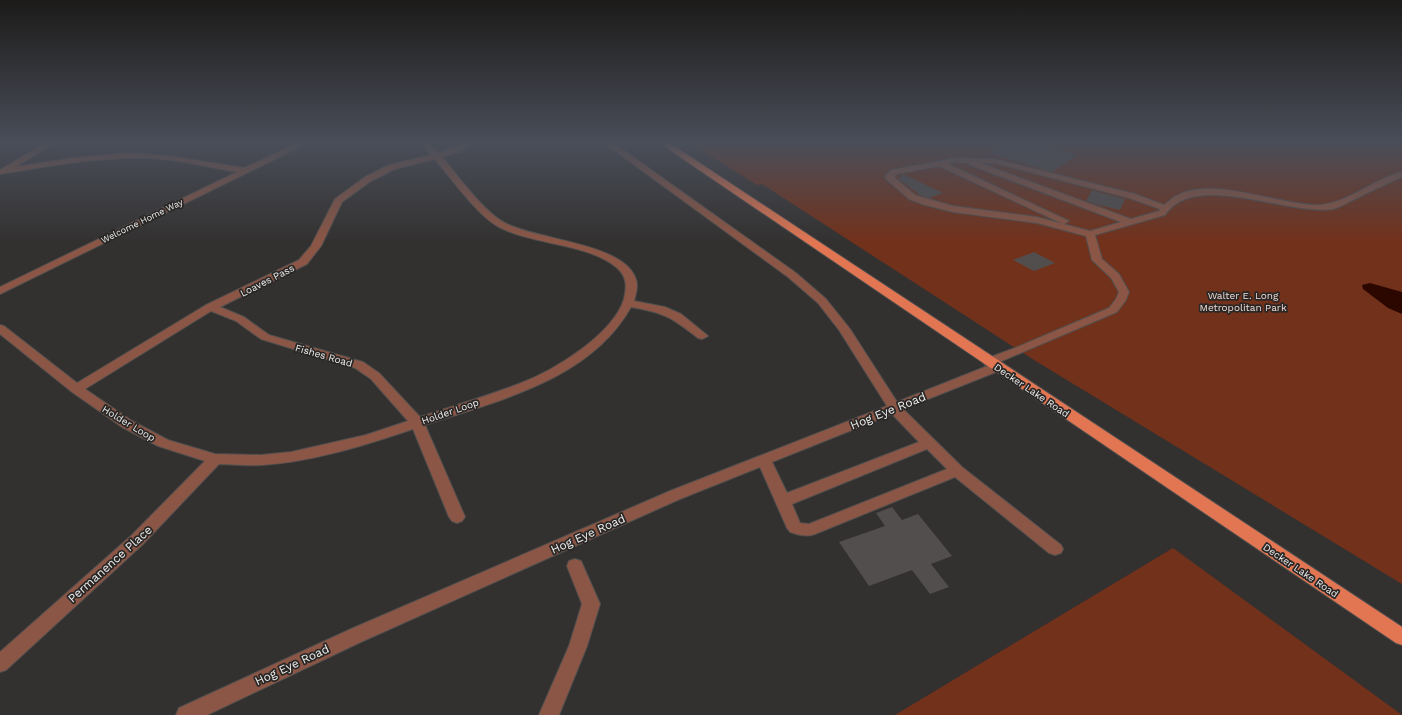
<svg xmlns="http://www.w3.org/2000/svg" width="1402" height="715" font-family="'Work Sans',sans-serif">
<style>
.green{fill:#72311b}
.water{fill:#2c0700}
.building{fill:#514e4d}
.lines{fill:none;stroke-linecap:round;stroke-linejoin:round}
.minor-casing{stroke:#514f4e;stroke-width:2}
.major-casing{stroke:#514f4e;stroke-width:2}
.minor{fill:#8b5645;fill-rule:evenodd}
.major{fill:#e27653;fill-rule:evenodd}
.labels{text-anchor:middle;stroke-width:3.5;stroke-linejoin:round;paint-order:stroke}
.far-street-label{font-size:9px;fill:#efeeed;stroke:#292726}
.street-label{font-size:10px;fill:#efeeed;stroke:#292726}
.park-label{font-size:10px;fill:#f1dad2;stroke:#292726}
.near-street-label{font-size:12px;fill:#efeeed;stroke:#292726}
</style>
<rect width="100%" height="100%" fill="#333130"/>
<path class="green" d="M688,142H1402V584L1034,360L762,184L757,185Z
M1173,548L1402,715H895Z"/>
<path class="water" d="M1370,283L1402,292V314L1388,308L1363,289L1362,285Z"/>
<path class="building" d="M1008,142H1030L1077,155L1052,172L988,153Z
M903,174L943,193L929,198L920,195L899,179Z
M1092,190L1095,191L1125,199L1120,210L1098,205L1086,201Z
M1034,252L1055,263L1034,271L1013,260Z
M892,507L902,520L918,514L952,556L931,564L949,587L930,594L912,570L869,586L839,542L885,526L876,513Z"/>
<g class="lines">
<defs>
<path id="minor" d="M47,142H57L15,167L73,158L128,153L170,156L244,168L299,142H310L0,294V287L237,172C207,167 177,159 146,158C97,157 48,166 0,174V170Z
M420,142H428L438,153C450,150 460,142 473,142L462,151L442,157C458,176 484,212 505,223C537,240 621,243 635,277C639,285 636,293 634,301L665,307L681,314L708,336L702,339L698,338C671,317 665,313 631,307C590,380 499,400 425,425L465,517L462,521L457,523L452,521L449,517L413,429C366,445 312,462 262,465C247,466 233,464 219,464L143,544L6,670L0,672V652L132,535L205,461L158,446L122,427L72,392L0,334V325L4,326L77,383L206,305L299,260L311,246L335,199L365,177L389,165L431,155ZM435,159C450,177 479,217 499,227C533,245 587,243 616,267C627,276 627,286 624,299C613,335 553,371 521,383C488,396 453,406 420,417L379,373L363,362L269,335L244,317L220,307L307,264L321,246L342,202L371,181L395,169ZM211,311L236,321L261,339L355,368L371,379L408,421L366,435L291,452L261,455L215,454L168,440L132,421L85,389Z
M603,142H612L796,273L826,299L850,329L897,402L990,365H985L983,362L985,359L1015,348L1109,308L1116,299L1119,292L1111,278L1092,260L1086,236L1037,223L953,212L925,205L909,199L886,179L885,177L891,170L956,158L995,159L1135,194L1164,205C1168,202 1172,198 1176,196C1212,176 1276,204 1315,205C1347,205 1372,179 1402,172V177C1386,184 1371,191 1355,199C1348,202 1341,207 1333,209C1287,216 1195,170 1165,215L1095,235L1102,259L1119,274L1129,292L1126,300L1117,312L997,363L1001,364L1003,367L1001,370L903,409L962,467L1061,545L1063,549L1061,553L1055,555L1049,553L955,477L815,534C807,537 798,535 790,532L787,528L760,467L680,499L363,641L207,715H176L179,708L351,629L670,491L887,406L839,330L818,303L788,277ZM956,162L969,163L970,165L1121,222L1090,231L1037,217L953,206L915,195L894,177L897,174L939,166L1061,223L1064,224L1069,221L948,164ZM980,163H995L1129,198L1160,209L1159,211L1131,219ZM892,414L919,442L787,493L772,462ZM927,449L947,469L809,524L800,523L792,504Z
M575,559L581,561L600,604L587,646L559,715H539L569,646L582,604L567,566L569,561Z"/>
<path id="major" d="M658,142H668L1402,627V645L1396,643Z"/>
</defs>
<use href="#minor" class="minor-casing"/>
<use href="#major" class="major-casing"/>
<use href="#minor" class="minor"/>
<use href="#major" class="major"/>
</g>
<linearGradient id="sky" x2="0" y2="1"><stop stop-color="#1c1b1a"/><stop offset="0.59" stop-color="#4a4e59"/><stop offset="1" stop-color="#4a4e59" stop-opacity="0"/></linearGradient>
<rect width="1402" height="242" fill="url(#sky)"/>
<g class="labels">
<g class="far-street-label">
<text transform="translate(142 221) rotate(-26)" y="3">Welcome Home Way</text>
</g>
<g class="street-label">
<text transform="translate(267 280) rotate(-27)" y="4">Loaves Pass</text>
<text transform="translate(324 355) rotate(16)" y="4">Fishes Road</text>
<text transform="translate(1032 390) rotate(34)" y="4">Decker Lake Road</text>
<text transform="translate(450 411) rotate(-19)" y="4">Holder Loop</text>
<text transform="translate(129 423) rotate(31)" y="4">Holder Loop</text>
<text transform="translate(1301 570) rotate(34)" y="4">Decker Lake Road</text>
</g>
<g class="park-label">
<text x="1243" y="299">Walter E. Long<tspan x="1243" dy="12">Metropolitan Park</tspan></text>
</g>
<g class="near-street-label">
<text transform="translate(888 411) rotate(-22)" y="4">Hog Eye Road</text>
<text transform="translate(588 534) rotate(-24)" y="4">Hog Eye Road</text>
<text transform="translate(110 564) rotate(-42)" y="4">Permanence Place</text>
<text transform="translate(292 665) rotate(-25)" y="4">Hog Eye Road</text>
</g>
</g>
</svg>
